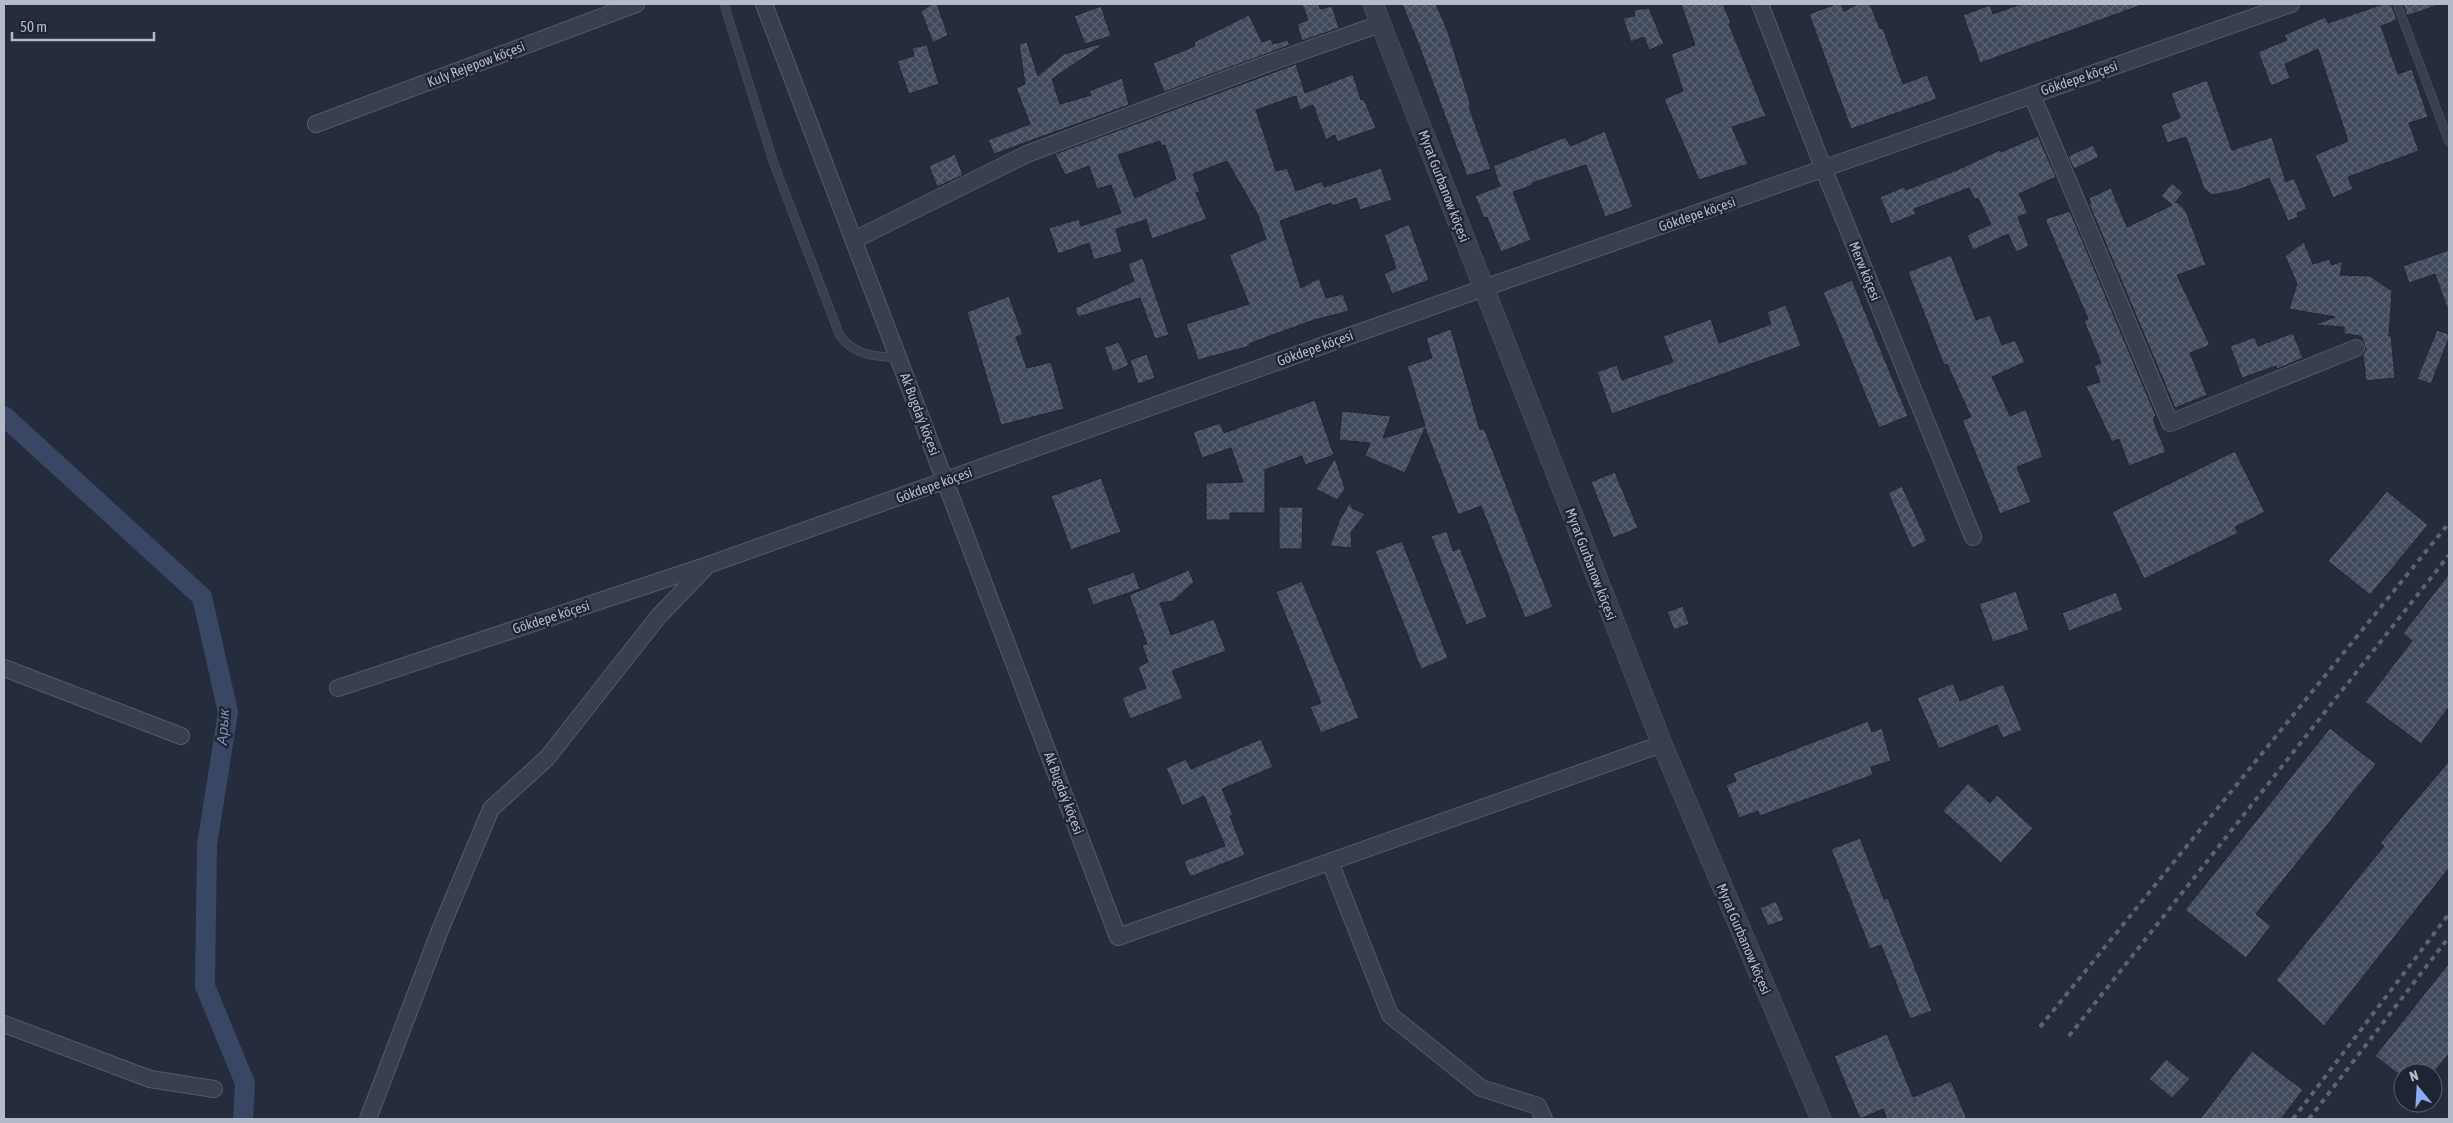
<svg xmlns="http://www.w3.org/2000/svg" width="2453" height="1123" font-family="'Asap Condensed',sans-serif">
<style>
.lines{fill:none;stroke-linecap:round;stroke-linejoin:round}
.canal{stroke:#394664;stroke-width:20}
.building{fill:url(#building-cross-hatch);stroke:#1f2634;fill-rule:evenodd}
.service-casing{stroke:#535a68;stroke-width:9}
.minor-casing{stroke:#535a68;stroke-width:18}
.tertiary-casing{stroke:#535a68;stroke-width:21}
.service{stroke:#383f4d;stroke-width:8}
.minor{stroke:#383f4d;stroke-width:16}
.tertiary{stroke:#383f4d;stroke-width:20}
.rail{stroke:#5b6274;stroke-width:4;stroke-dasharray:5 5;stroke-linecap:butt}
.labels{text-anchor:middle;stroke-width:4.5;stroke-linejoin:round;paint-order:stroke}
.street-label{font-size:14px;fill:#b4bac8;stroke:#1d2432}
.water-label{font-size:15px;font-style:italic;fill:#7c8db0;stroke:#1d2432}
</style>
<defs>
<pattern id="building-cross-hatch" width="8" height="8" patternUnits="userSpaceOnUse" patternTransform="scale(1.25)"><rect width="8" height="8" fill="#414a5c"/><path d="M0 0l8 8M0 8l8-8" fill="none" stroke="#5a6272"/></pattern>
</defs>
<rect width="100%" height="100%" fill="#252c3d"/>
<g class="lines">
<path class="canal" d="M4,416L202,597L228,712L207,845L205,986L245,1083L243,1119"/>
</g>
<path class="building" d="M932,4H937L948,35L933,43L921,11Z
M1302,4H1319L1320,9L1332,6L1339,28L1302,41L1297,24L1308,20Z
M1402,4H1436L1448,32L1471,106L1469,107L1491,169L1467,176L1417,40Z
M1681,4H1723L1731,23L1729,24L1766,116L1732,127L1748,164L1699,180L1664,99L1683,91L1671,54L1695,45Z
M1836,4H1841L1844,11L1858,4H1870L1880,29L1883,28L1903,84L1927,75L1937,99L1851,129L1809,14Z
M2021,4H2138L2139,6L1980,63L1963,15L1990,5L1993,14Z
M2383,4H2391L2397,20L2381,26L2398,74L2412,69L2428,117L2409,123L2419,151L2348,177L2353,189L2333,198L2315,155L2348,141L2318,49L2285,64L2290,78L2271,86L2258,52L2287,40L2284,35L2325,17L2328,23Z
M2403,4H2435V6L2407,16Z
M1101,6L1111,36L1085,44L1074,16Z
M1649,8L1664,44L1649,50L1644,37L1631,42L1623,18L1635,16L1634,10Z
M1249,15L1262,42L1271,39L1273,44L1288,40L1290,45L1164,92L1153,63L1195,46L1194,42Z
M1027,42L1038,76L1064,54L1100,44L1101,46L1052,79L1060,104L1091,95L1089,91L1122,78L1129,105L994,154L988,140L1030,124L1016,88L1025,84L1019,44Z
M927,45L939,84L909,94L897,61L914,56L912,48Z
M1296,64L1305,93L1353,74L1361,100L1364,99L1376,128L1337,142L1335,135L1326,140L1313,105L1300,110L1296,96L1256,110L1276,171L1287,168L1296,191L1322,181L1324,187L1381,168L1392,200L1360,210L1356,198L1332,206L1331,203L1280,221L1301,288L1319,278L1326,298L1343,294L1349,311L1314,320L1267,337L1249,344L1250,346L1198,360L1186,324L1249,304L1229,255L1266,239L1258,215L1227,161L1193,174L1200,192L1196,193L1207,219L1152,239L1146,220L1116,229L1122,252L1094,260L1089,243L1058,254L1049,228L1079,219L1081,226L1121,213L1111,185L1097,189L1089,166L1065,175L1055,154ZM1160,141L1162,146L1165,145L1176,179L1135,198L1118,155Z
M2207,80L2232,150L2272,137L2286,182L2294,178L2307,209L2297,213L2298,217L2288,221L2269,178L2238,190L2212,195L2204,189L2186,137L2167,143L2161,125L2180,118L2171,93Z
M1605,131L1633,207L1605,217L1586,165L1532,183L1533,185L1513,192L1531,240L1501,252L1487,217L1484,218L1475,196L1500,186L1493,166L1565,137L1571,146Z
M2038,136L2056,177L2019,194L2028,213L2018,217L2029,246L2016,252L2008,234L1973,250L1967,235L1991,224L1978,198L1975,200L1969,188L1914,209L1916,214L1891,224L1880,197L1904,187L1906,190L1957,170L2000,150L2001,152Z
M2093,145L2099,157L2074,169L2068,156Z
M955,154L963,175L937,187L929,166Z
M2172,183L2183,193L2175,203L2177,202L2186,211L2206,265L2177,275L2210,345L2190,353L2207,395L2175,408L2089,204L2091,203L2089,198L2111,188L2127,227L2172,205L2161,196Z
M2070,211L2156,416L2154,417V422L2166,452L2129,466L2119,439L2112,442L2086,386L2100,382L2094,366L2101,363L2084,321L2088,319L2045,219Z
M1409,224L1429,280L1392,294L1384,274L1396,268L1384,235Z
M2304,242L2313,264L2329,259L2332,265L2343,261L2340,275L2370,276L2392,291L2389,336H2391L2395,378L2366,381L2363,355L2366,349L2361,336L2344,334V327L2314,325L2335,317L2289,309L2297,284L2285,256Z
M2449,250V308H2447L2435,274L2409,283L2403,266Z
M1951,255L1976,320L1990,315L2002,345L2015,340L2025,362L1992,377L2010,416L2026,409L2043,457L2017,467L2031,502L2000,514L1962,420L1971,417L1947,364L1944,365L1908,272Z
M1143,258L1169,335L1155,339L1140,298L1078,317L1075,308L1134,281L1128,264Z
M1852,280L1908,416L1879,428L1823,292Z
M1009,296L1023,335L1016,337L1027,368L1051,362L1064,409L1001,425L967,312Z
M1786,305L1801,346L1612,414L1597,372L1617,365L1622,380L1673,362L1663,336L1711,319L1719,343L1771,324L1767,312Z
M1451,329L1480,430L1484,428L1553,607L1525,618L1481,506L1458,515L1425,428L1405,473L1365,456L1370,443L1339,440L1342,411L1391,416L1383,438L1425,426L1407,366L1432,358L1426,338Z
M2437,330L2449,334V338L2431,384L2417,379Z
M2293,333L2303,358L2277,369L2276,366L2242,378L2230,346L2255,337L2258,346Z
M1119,342L1129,365L1113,372L1104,347Z
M1147,354L1155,378L1138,384L1130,360Z
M1315,400L1334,455L1305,465L1302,456L1265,470V513H1230V520H1206V483L1243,482L1231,448L1202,458L1193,432L1220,423L1224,433Z
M2235,451L2265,512L2235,527L2238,533L2144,579L2112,512Z
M1335,458L1345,489L1337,500L1316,489Z
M1615,472L1638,528L1613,538L1591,482Z
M1101,478L1121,532L1071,550L1051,496Z
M1902,486L1927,541L1912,548L1888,493Z
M2387,491L2428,525L2370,595L2328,561Z
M1350,502L1352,508L1365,514L1351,532L1352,548L1330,546L1339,521Z
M1279,507H1303L1302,549H1279Z
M1447,531L1453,551L1460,548L1487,617L1466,625L1431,536Z
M1402,541L1448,658L1421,669L1375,551Z
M1189,570L1194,582L1173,601L1160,603L1171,635L1214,619L1226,651L1172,671L1183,698L1130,719L1122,698L1146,688L1138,667L1148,662L1142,645L1147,644L1129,595Z
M1134,572L1140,589L1093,605L1087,588Z
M2449,574V707L2421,744L2365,702L2412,641L2403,633Z
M1302,581L1359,718L1321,733L1310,707L1321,703L1276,592Z
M2016,591L2029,630L1993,642L1979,604Z
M2116,592L2123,610L2069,631L2062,613Z
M1683,606L1689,624L1674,630L1667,612Z
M1953,683L1960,701L2003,684L2022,730L2003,738L1997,725L1939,749L1917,698Z
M1868,721L1872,732L1882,728L1891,761L1871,767L1873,775L1760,816L1758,811L1739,818L1726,785L1736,781L1733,773Z
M2330,728L2376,764L2256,914L2271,926L2246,958L2185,910Z
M1261,739L1273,767L1222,789L1233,815L1230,816L1245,855L1190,877L1184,861L1225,846L1204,796L1182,806L1166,768L1186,759L1191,769Z
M2449,761V868L2324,1026L2276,980L2384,846L2380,843Z
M1968,783L1990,803L1997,795L2033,828L2001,863L1943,811Z
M1860,838L1884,899L1888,898L1932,1011L1910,1019L1881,945L1870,949L1831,849Z
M1776,901L1784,920L1768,926L1760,908Z
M2449,963V1054L2433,1073H2397L2375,1056Z
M1887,1034L1913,1097L1951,1081L1967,1119H1887L1883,1109L1860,1119L1834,1056Z
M2252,1051L2303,1090L2281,1119H2200Z
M2166,1059L2190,1079L2172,1098L2149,1079Z"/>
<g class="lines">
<defs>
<path id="service" d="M724,4L774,164L840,336C855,356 875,356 898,358
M2397,4L2449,142"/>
<path id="minor" d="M764,4L1118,937L1662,744
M1760,4L1824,170L1973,537
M2032,95L2170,423L2356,348
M316,124L636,4
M854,240L1027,154L1261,66L1380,24
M4,668L181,736
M338,688L708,565L1484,288L2291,4
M1330,862L1390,1015L1481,1088L1538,1106L1544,1119
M4,1024L150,1079L214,1089
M368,1119L440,930L491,809L547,758L658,617L705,568"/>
<path id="tertiary" d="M1373,4L1662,744L1821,1119"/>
</defs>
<use href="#service" class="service-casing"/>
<use href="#minor" class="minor-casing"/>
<use href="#tertiary" class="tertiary-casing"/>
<use href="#service" class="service"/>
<use href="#minor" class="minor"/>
<use href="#tertiary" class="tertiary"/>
<path class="rail" d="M2040,1027L2449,523
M2069,1036L2449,555
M2293,1119L2449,914
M2309,1119L2449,937"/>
</g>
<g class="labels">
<g class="street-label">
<text transform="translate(476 64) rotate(-21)" y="5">Kuly Rejepow köçesi</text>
<text transform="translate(2079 78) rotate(-19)" y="5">Gökdepe köçesi</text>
<text transform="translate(1444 186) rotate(69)" y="5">Myrat Gurbanow köçesi</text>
<text transform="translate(1697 214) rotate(-19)" y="5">Gökdepe köçesi</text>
<text transform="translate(1865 271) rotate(68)" y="5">Merw köçesi</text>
<text transform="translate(1315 348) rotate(-20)" y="5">Gökdepe köçesi</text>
<text transform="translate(920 414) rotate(69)" y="5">Ak Bugdaý köçesi</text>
<text transform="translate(934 485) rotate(-20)" y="5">Gökdepe köçesi</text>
<text transform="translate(1591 564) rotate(69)" y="5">Myrat Gurbanow köçesi</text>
<text transform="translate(551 617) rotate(-18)" y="5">Gökdepe köçesi</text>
<text transform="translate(1064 793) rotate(69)" y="5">Ak Bugdaý köçesi</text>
<text transform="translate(1744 939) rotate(67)" y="5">Myrat Gurbanow köçesi</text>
</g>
<g class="water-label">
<text transform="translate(223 727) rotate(-86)" y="5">Арык</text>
</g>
</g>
<rect width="2453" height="1123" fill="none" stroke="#b4bac8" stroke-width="10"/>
<g transform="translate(2418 1088) rotate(342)"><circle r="24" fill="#1d2432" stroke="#59606e"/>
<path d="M0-4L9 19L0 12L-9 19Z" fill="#8ca9f5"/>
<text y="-8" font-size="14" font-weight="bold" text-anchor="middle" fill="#b4bac8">N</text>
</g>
<path d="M12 32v8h142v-8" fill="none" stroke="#b4bac8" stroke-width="2.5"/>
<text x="20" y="32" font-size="15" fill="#b4bac8" stroke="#1d2432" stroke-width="4" paint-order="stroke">50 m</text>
</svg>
